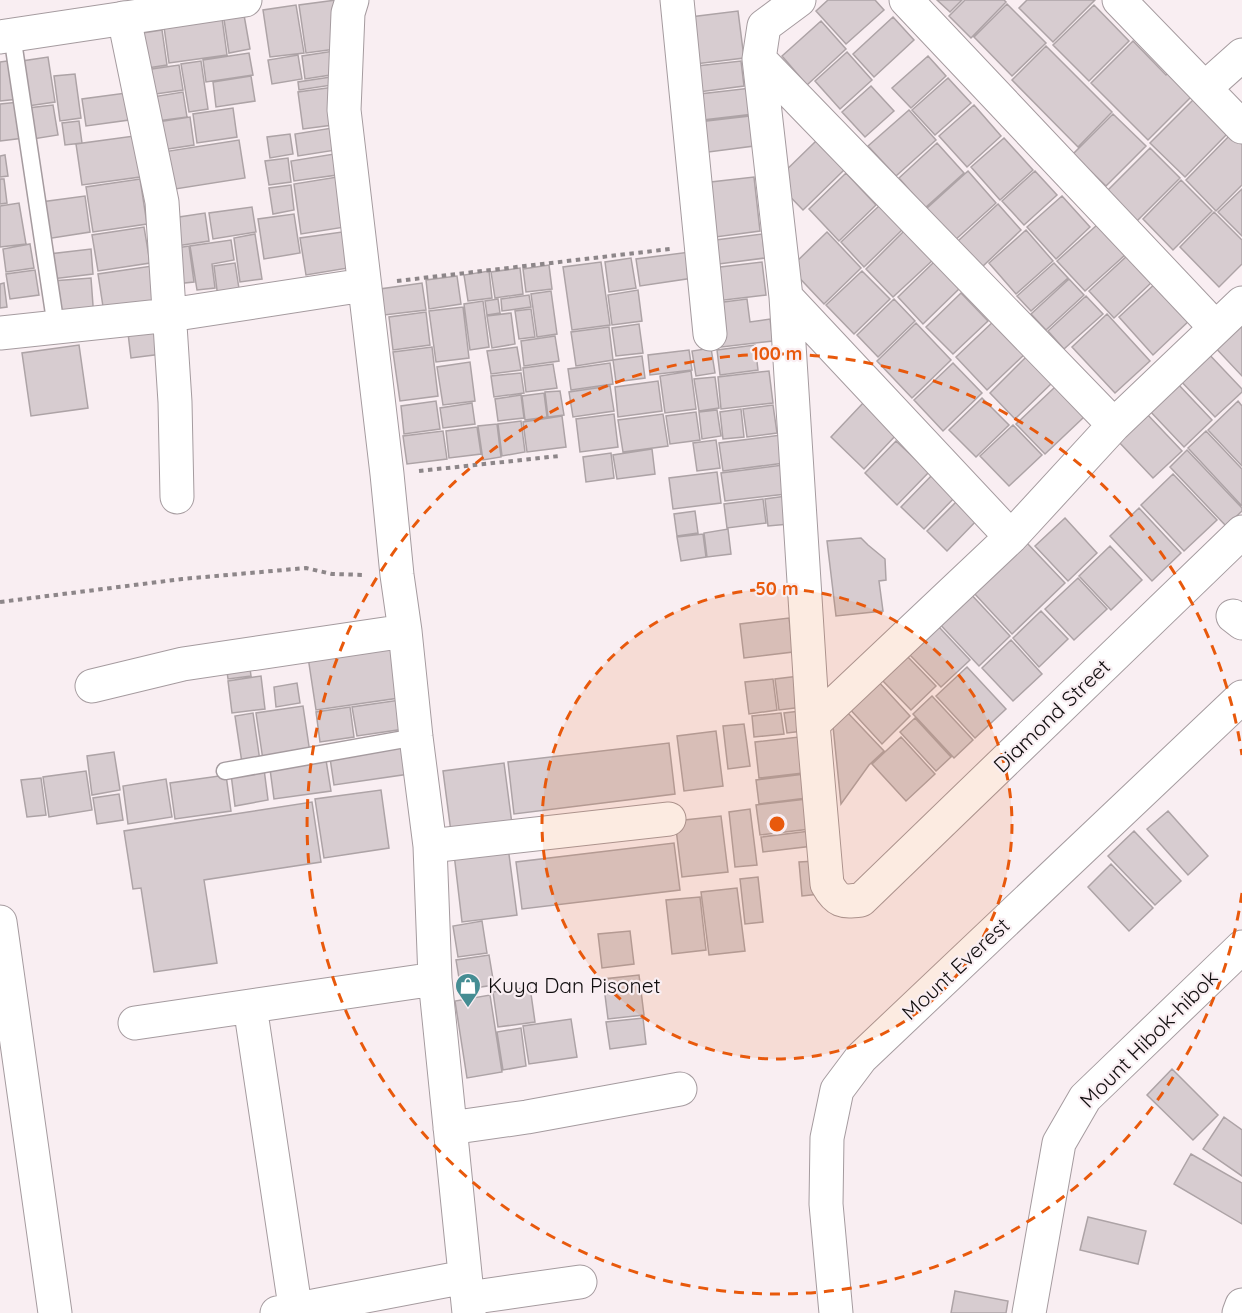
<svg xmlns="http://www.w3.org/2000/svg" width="1242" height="1313" font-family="Quicksand,sans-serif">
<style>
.building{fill:#d7ccd0;stroke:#ada3a6;stroke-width:1.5}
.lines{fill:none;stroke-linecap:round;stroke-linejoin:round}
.service-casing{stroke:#a59b9f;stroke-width:19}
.minor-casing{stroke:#a59b9f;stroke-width:35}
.tertiary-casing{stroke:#a59b9f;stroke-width:35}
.path{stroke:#8d8689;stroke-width:4;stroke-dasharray:4.5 4.5;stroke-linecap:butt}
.service{stroke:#fff;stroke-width:16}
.minor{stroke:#fff;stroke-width:33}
.tertiary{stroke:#fff;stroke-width:33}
.ring{fill:none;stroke:#e8590c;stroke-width:3;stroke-dasharray:10 8}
.labels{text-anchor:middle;stroke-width:4.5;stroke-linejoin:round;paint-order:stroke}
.street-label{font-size:21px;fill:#110e0f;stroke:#f9eef2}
.poi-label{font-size:21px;fill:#110e0f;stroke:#f9eef2;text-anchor:start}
.centre{fill:#e8590c;stroke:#f9eef2;stroke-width:3}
.ring-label{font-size:18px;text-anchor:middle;font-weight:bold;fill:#e8590c;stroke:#f9eef2;stroke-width:4.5;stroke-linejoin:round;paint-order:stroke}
</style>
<rect width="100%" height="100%" fill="#f9eef2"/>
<path class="building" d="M336,0L343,48L306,53L299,5Z
M828,0H875L884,10L846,44L816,11Z
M937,0H962L950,12Z
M965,0H1004L1006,2L971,38L949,16Z
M1027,0H1095L1053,42L1019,8Z
M1007,4L1046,43L1012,76L974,37Z
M296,5L304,53L270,57L263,10Z
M1094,5L1129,41L1089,81L1053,45Z
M738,11L744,58L687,65L682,18Z
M244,15L250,49L229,53L224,19Z
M893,17L914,40L874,77L853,54Z
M222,18L227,55L169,63L164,27Z
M821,21L846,49L807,85L782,56Z
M162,30L167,65L141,69L136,34Z
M1133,41L1166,75L1174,67L1198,90L1148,140L1091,83Z
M1046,46L1112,112L1078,147L1012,80Z
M334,51L337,74L305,79L302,56Z
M847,52L872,80L840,109L815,81Z
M249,53L253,75L206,82L203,60Z
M298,55L302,79L272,84L268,60Z
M928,56L946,76L911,108L892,88Z
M48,57L55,102L28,106L22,61Z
M14,60L19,99L0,101V62Z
M201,61L208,109L189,112L181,64Z
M741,61L744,86L691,93L688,67Z
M179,65L183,90L149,95L145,70Z
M75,74L81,118L60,121L54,76Z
M251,76L255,101L216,107L213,82Z
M337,76L339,84L299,90L298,82Z
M948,78L971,103L935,135L912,110Z
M871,86L894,111L865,137L842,112Z
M334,87L333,125L303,129L298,92Z
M751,88L754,114L694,121L691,95Z
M183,92L187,117L150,122L146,98Z
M126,93L129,120L86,126L82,99Z
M1194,99L1228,133L1185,177L1150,143Z
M19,102L24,138L0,141V104Z
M53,105L58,135L33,139L28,108Z
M974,105L1001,136L967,167L939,136Z
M233,108L237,137L197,143L193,114Z
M909,110L936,140L896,176L868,146Z
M1113,114L1146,146L1106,186L1073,154Z
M750,116L754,146L701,153L698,122Z
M190,117L194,145L155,151L151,123Z
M79,121L82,143L65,145L62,123Z
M332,128L336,150L298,156L295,134Z
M1233,132L1242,141V185L1216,211L1186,180Z
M290,134L293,154L270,158L267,137Z
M134,136L140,177L82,185L76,144Z
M1004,138L1033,170L1000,200L971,167Z
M239,140L245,178L169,190L163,152Z
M816,141L844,170L803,210L775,181Z
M937,143L964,173L925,208L899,178Z
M1150,148L1180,178L1135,223L1105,193Z
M334,154L337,175L294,181L291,161Z
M5,155L8,176L0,177V156Z
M288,158L291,182L269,185L265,161Z
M968,171L996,203L954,241L926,209Z
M1035,171L1057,195L1024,225L1002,201Z
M846,173L876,205L839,241L809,209Z
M337,177L345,227L301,234L294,184Z
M754,177L760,231L708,238L702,183Z
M0,179H4L7,203L0,204Z
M140,179L147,224L93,232L86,187Z
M1181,180L1212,211L1173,250L1143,219Z
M291,185L294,210L273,214L269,188Z
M1242,189V236L1218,212Z
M85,196L90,232L46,239L41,202Z
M1062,196L1090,227L1056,259L1027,227Z
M19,203L26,244L0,247V206Z
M998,204L1021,230L982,267L958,241Z
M880,205L903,229L864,267L841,242Z
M252,207L256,232L213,239L209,213Z
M1214,212L1242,240V264L1219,287L1180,247Z
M205,213L209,241L170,247L166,219Z
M294,214L300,253L264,259L258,219Z
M1097,225L1125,255L1085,291L1057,261Z
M144,227L150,263L98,271L92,235Z
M906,229L934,259L893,297L866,269Z
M1026,230L1053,261L1016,294L989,263Z
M342,232L348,268L306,275L300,238Z
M827,232L861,268L824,304L790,268Z
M255,234L262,279L240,282L234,238Z
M762,234L765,258L711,265L708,241Z
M231,240L234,260L212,264L215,288L197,290L190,246Z
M30,244L34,268L6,272L3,249Z
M189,246L194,282L175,284L170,249Z
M91,249L93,274L52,279L49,254Z
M690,252L693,278L640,286L636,259Z
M1128,255L1153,281L1114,318L1089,291Z
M631,258L636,288L609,292L605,262Z
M935,261L960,288L923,324L898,297Z
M601,262L610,325L572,330L563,267Z
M762,262L766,295L716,301L712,268Z
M235,263L240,295L218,298L214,266Z
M1054,263L1068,278L1031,311L1017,296Z
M549,265L552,289L526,292L523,269Z
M152,266L158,305L104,313L98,274Z
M520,268L523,294L495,298L491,272Z
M35,270L39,295L10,299L6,274Z
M489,271L492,298L468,301L464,275Z
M862,271L890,299L854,334L826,305Z
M457,276L461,304L429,309L426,280Z
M91,278L94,319L56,323L52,281Z
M1069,279L1084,295L1046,330L1031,314Z
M1158,281L1192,318L1153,355L1119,317Z
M4,283L7,307L0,308V284Z
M422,283L426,310L384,315L380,289Z
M638,290L642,321L612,325L608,295Z
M551,291L557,334L537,337L531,294Z
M961,293L988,321L953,354L926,327Z
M529,295L531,307L502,311L501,299Z
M1086,296L1103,314L1064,349L1048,331Z
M498,299L500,313L487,315L485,301Z
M747,299L750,322L770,319L773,341L713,348L708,304Z
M894,299L915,321L878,357L857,335Z
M483,301L489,347L470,350L464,304Z
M463,307L469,358L436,362L429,311Z
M531,309L535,337L519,339L515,311Z
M426,312L430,345L393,350L389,317Z
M511,313L515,344L492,348L487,316Z
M1107,314L1150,361L1115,393L1072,347Z
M997,318L1028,351L987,390L956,357Z
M158,321L162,354L131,358L127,325Z
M916,323L951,360L912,398L877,361Z
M639,324L643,353L616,356L612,328Z
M1242,325V376L1210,342Z
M609,327L613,360L576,366L571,332Z
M555,336L559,361L524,366L521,341Z
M79,345L88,408L31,416L22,353Z
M755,345L758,370L720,375L717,350Z
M432,347L438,396L400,401L393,352Z
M517,347L521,370L491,374L487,351Z
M711,348L715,373L696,376L692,351Z
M689,350L692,370L650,375L648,355Z
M1205,350L1242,389V392L1215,417L1177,377Z
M1030,353L1055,380L1015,419L990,393Z
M642,356L645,378L616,382L613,360Z
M470,362L475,401L443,405L437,367Z
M610,363L613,384L571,390L568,369Z
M953,363L982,393L943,431L914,400Z
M553,364L557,388L526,392L523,368Z
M691,371L696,409L665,413L660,376Z
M769,371L773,403L721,409L718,377Z
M521,373L524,393L494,397L491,376Z
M715,377L719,408L699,411L694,379Z
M658,381L662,411L618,417L615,387Z
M1176,382L1212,420L1184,447L1148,409Z
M610,386L614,411L573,417L569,392Z
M1055,387L1084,417L1045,454L1016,424Z
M560,391L564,415L548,417L545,392Z
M544,393L547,417L525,420L522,396Z
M521,395L524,418L498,421L495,399Z
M982,398L1009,425L976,457L949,430Z
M436,401L440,429L404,434L401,406Z
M1238,401L1242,406V466L1208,430Z
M864,402L897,434L864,469L831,437Z
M472,403L475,424L443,428L440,408Z
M773,405L777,433L747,437L743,409Z
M741,409L744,437L723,439L720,412Z
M717,410L721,436L702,439L699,412Z
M696,412L700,440L670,444L666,416Z
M1146,413L1182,451L1153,478L1117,440Z
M614,414L618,447L580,452L576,419Z
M663,414L668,446L623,452L618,420Z
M562,416L566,447L527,452L523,422Z
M521,421L525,452L502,456L498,424Z
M497,424L501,457L483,460L478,426Z
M1013,425L1042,455L1009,486L980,456Z
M477,427L481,454L449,458L446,431Z
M443,431L447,459L407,464L403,436Z
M1206,431L1242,469V506L1188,448Z
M781,435L784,463L723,471L719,443Z
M716,440L720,468L697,471L693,443Z
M896,441L929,472L897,505L865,473Z
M652,449L655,474L617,479L613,455Z
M1187,450L1242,508V511L1226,526L1170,467Z
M611,453L614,478L586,482L583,457Z
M783,465L786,494L725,501L721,473Z
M717,472L721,503L673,509L669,478Z
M934,473L957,495L924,529L901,507Z
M1173,474L1217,520L1184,551L1141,505Z
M786,496L789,524L768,526L765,499Z
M960,498L980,517L947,551L927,531Z
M763,499L766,523L727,528L724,504Z
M1139,508L1181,553L1152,581L1110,536Z
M695,511L698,533L677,536L674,514Z
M1065,518L1097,553L1068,581L1035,546Z
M728,529L731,554L707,557L704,533Z
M703,534L706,557L681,561L677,537Z
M861,538L868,545L885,559L886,580L879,581L883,611L836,616L827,541Z
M1026,542L1065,583L1012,634L973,592Z
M1110,546L1142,580L1111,610L1079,576Z
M1078,578L1107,609L1074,640L1045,609Z
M967,590L1010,636L979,666L936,620Z
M1041,611L1068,639L1039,667L1013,638Z
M789,618L793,652L744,658L740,624Z
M939,627L970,660L941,687L910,655Z
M1011,640L1042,674L1013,701L982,668Z
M391,645L399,698L316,710L308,657Z
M907,656L936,686L911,710L882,680Z
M249,661L251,676L228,679L226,664Z
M967,667L1006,709L975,738L936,696Z
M261,676L265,709L232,713L228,681Z
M799,676L803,707L779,710L775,679Z
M773,679L777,710L749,714L745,682Z
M876,679L910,716L882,744L847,706Z
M297,683L300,703L276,707L274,687Z
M932,696L973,740L954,758L913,714Z
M400,700L404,729L357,736L352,707Z
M303,706L310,753L263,760L256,713Z
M350,707L354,737L320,742L316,712Z
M800,711L803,731L787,733L784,713Z
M847,712L884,751L869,765L841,804L833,726Z
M253,713L260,761L242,763L235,716Z
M781,713L784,734L754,737L752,716Z
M915,718L951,757L936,771L900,732Z
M744,724L750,766L728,769L723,726Z
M716,731L723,786L684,791L677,736Z
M799,737L803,773L759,778L755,742Z
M901,737L935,774L906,801L872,764Z
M669,743L675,794L514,814L508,762Z
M405,746L409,774L334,785L330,758Z
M114,752L120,790L92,795L87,756Z
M326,760L331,791L274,799L270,769Z
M504,763L512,824L451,832L443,771Z
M264,769L268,800L235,806L231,774Z
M86,771L92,810L49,817L43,777Z
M805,774L807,798L759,804L756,780Z
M226,775L231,811L175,819L170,783Z
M41,778L46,815L27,817L21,780Z
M166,779L172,817L128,824L123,786Z
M381,790L389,848L324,858L315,799Z
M119,794L123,820L97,824L93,798Z
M807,799L810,829L760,835L756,805Z
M312,802L321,862L204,880L217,963L154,972L141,888L133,889L124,831Z
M750,809L757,865L735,867L729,812Z
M1168,811L1208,856L1188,875L1147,829Z
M721,816L728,872L682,877L675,821Z
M810,831L813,846L763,852L761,837Z
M1134,831L1181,881L1155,905L1108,856Z
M674,843L680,890L522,909L516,862Z
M508,847L517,915L462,922L454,854Z
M816,861L820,894L802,896L799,862Z
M1111,864L1153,908L1129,931L1088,887Z
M758,877L763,922L745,924L740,879Z
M737,888L745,951L709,955L701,892Z
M700,897L706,950L672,954L666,900Z
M482,921L487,953L458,957L453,926Z
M630,931L634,964L602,968L598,934Z
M489,955L494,985L461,990L456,960Z
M639,975L644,1015L608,1019L603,979Z
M530,987L535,1022L498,1027L493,992Z
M490,995L502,1072L467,1078L455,1001Z
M643,1018L646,1044L610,1049L606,1022Z
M571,1019L577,1057L529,1064L523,1026Z
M521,1028L526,1066L503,1070L497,1032Z
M1172,1069L1218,1115L1193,1140L1147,1095Z
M1224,1117L1242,1130V1176L1203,1149Z
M1191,1154L1242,1183V1224L1174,1184Z
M1088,1217L1146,1231L1138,1264L1080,1250Z
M955,1291L1008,1301L1006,1313H951Z"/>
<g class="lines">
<defs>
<path id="service" d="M12,35L56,327
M225,771L416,737"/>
<path id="minor" d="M352,0L348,13L344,110L387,474L397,575L405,631L416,737L430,846L435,979L469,1313
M677,0L710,334
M799,0L764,26L759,59L786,297L813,724L827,884C837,902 842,902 861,900L1242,532
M906,0L1215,327
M1119,0L1242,127
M124,18L162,202L175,402L177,497
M759,59L1114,425
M1205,88L1242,55
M786,297L1011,537
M0,333L170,315L364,285
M1233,616L1242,623
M92,686L183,664L405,631
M813,724L1011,537L1114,425L1242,303
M430,846L669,819
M0,922L55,1313
M250,1006L296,1313
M135,1023L435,979
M450,1128L527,1117L680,1089
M468,1298L580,1282
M277,1313L465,1277
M836,1313L826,1204L827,1138L837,1090L861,1058L1242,697
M1029,1313L1059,1143L1085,1098L1242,947
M1239,1313L1242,1305"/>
<path id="tertiary" d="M0,37L245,0"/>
</defs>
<use href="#service" class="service-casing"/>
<use href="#minor" class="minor-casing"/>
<use href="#tertiary" class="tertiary-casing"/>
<path class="path" d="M397,281L670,249
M419,471L559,456
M0,602L182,579L306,568L332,574L366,575"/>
<use href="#service" class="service"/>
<use href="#minor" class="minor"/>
<use href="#tertiary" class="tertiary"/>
</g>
<circle cx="777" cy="824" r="235" fill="#e8590c" fill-opacity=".12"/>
<g class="ring">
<circle cx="777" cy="824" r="235"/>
<path d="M1242 893A470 470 0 1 1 1242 755"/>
</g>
<defs>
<symbol id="shop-pin" viewBox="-11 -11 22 30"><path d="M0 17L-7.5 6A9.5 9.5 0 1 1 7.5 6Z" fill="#458d93" stroke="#f9eef2"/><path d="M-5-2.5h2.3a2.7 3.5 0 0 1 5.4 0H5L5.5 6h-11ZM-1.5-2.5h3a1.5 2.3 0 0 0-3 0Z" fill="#fff"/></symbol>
</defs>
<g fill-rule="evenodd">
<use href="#shop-pin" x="453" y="971" width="30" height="40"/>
</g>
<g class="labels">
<g class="street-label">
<text transform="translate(1052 716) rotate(-44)" y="7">Diamond Street</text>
<text transform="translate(956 969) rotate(-43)" y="7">Mount Everest</text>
<text transform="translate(1149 1039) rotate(-45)" y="7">Mount Hibok-hibok</text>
</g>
<g class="poi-label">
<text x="488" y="993">Kuya Dan Pisonet</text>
</g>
</g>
<circle cx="777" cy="824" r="9" class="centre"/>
<g class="ring-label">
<text x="777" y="360">100 m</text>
<text x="777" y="595">50 m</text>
</g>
</svg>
